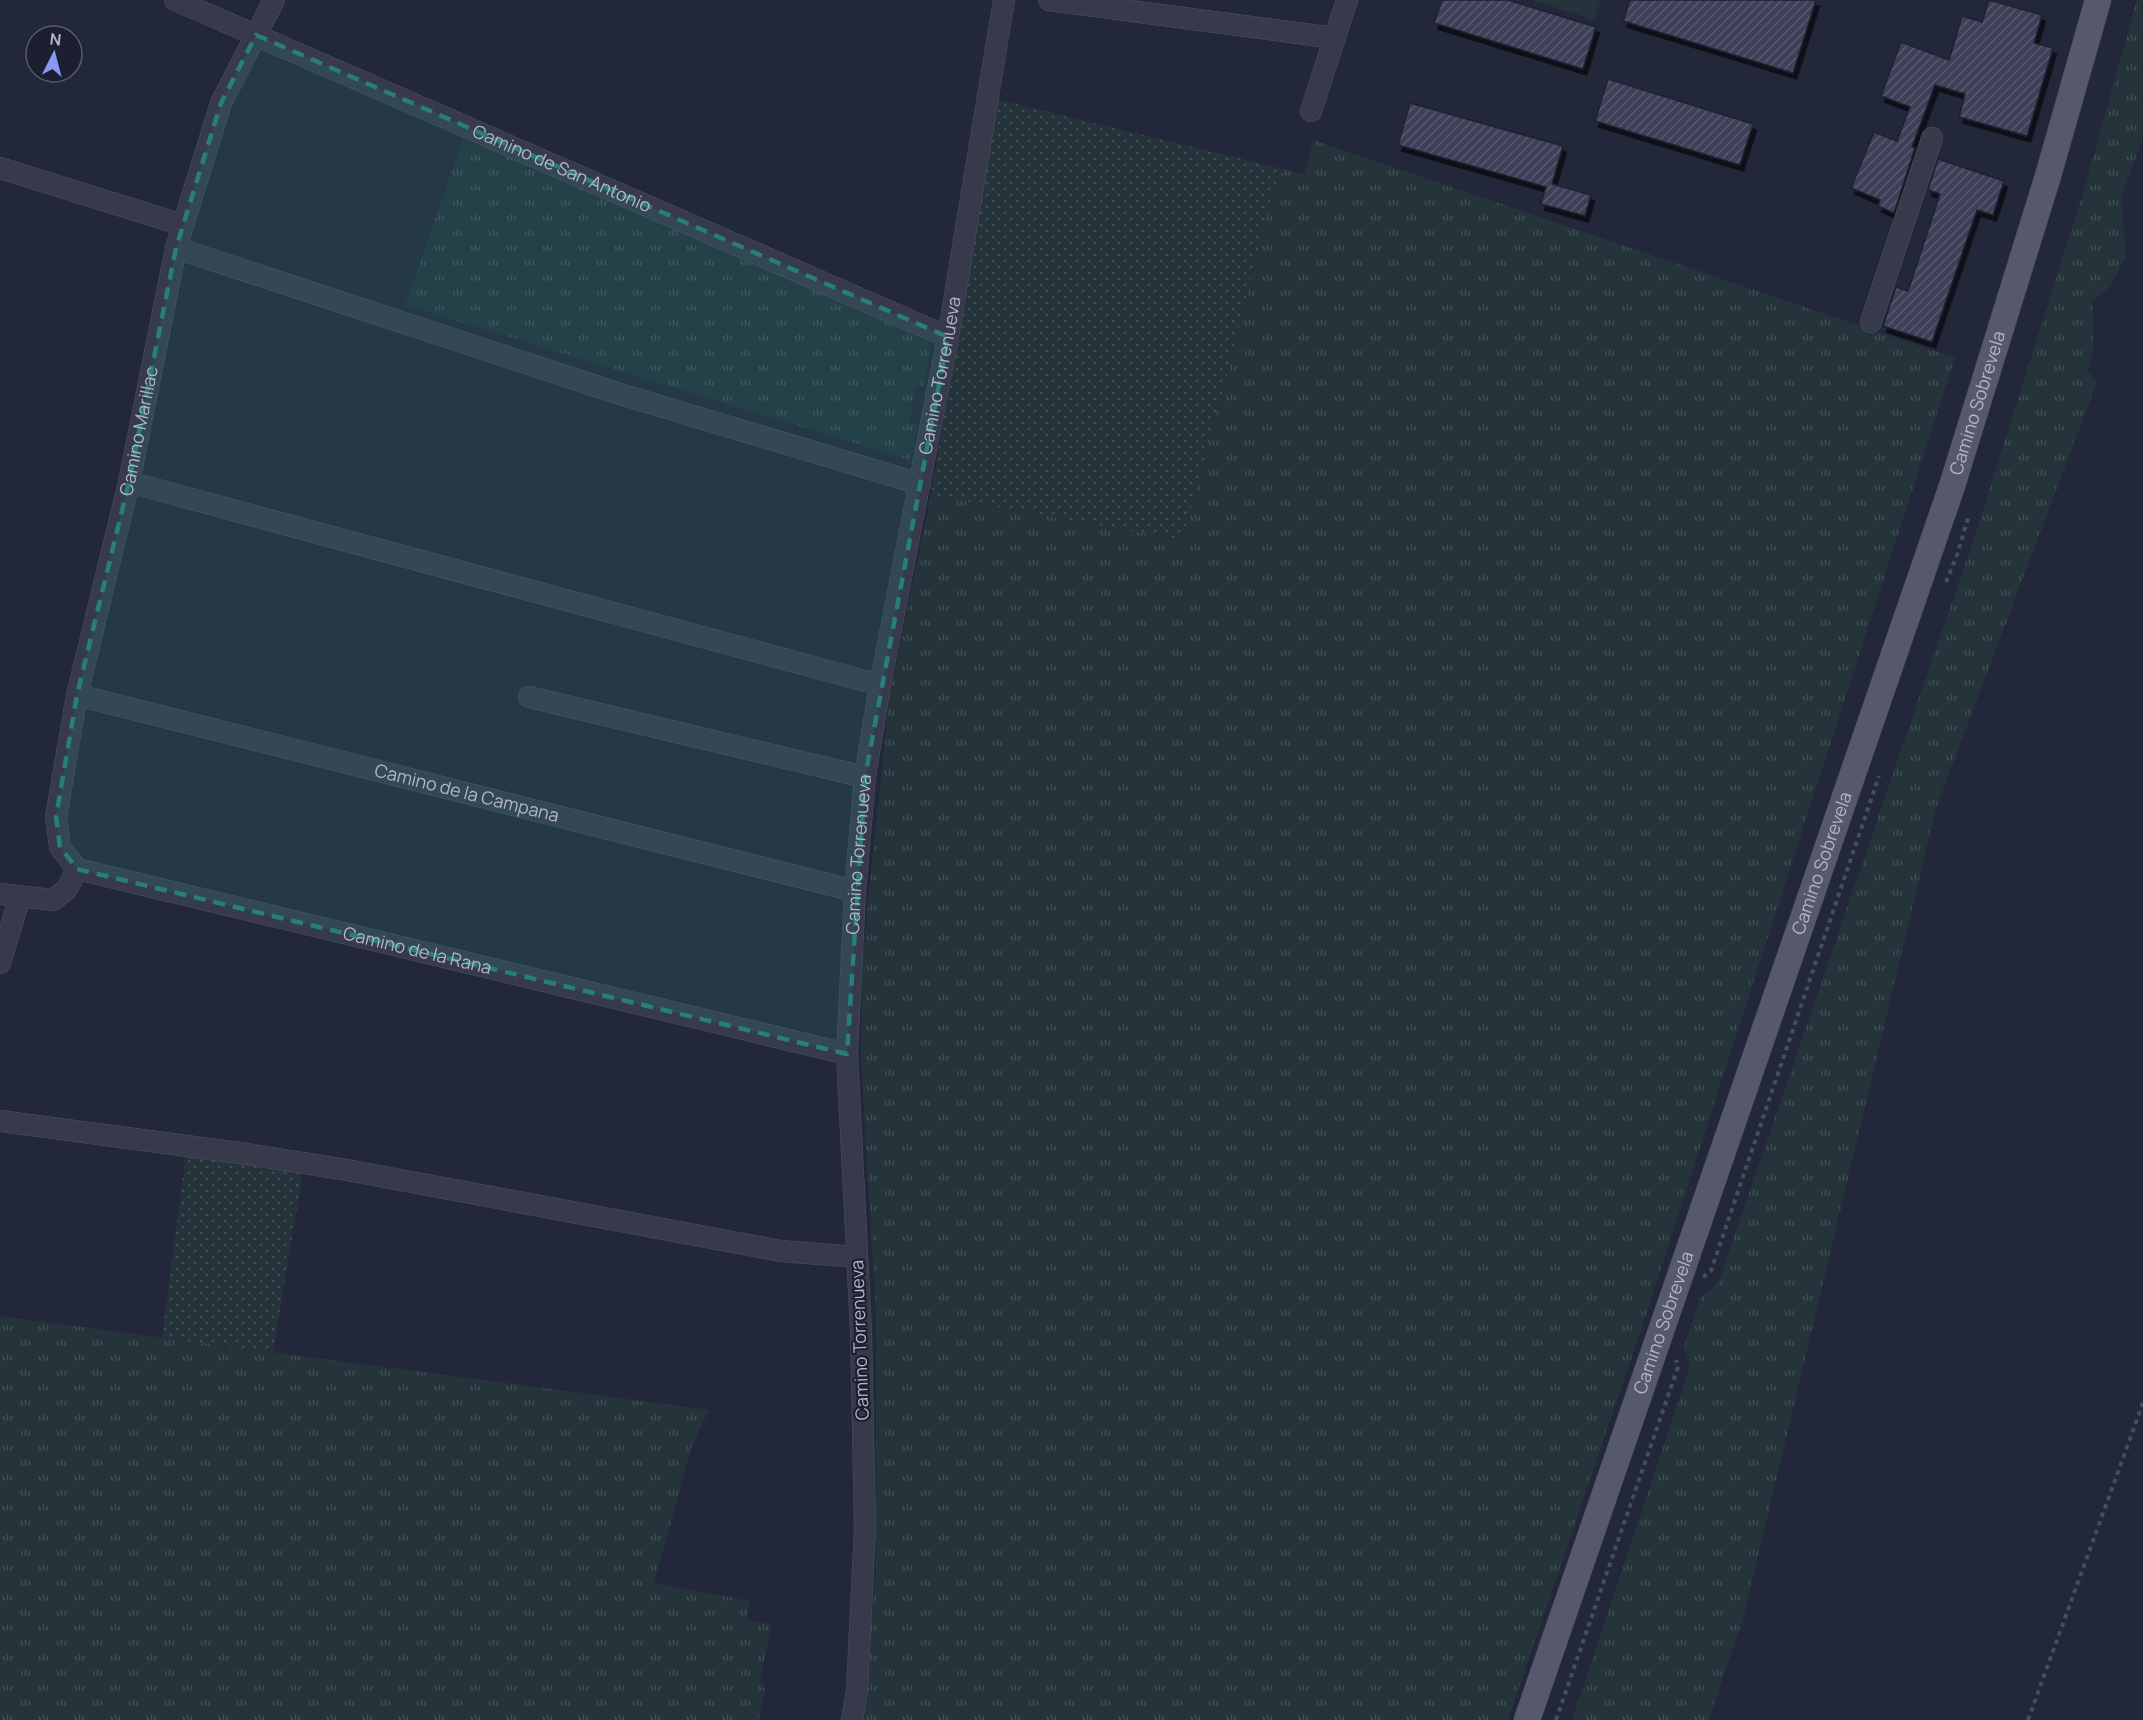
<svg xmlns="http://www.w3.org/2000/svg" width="2143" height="1720" font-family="Manrope,sans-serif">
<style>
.grass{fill:url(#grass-tufts)}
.park{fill:#25333b}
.garden{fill:url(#garden-dots)}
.building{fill:url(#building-hatch);stroke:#1e2131;stroke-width:1.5;filter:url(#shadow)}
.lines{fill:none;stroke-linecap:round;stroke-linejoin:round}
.minor-casing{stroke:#4f5262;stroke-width:22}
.major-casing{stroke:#404353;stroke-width:27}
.path{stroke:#435058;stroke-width:4;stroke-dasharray:4.5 4.5;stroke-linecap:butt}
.minor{stroke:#373a4b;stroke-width:21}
.major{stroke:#55596b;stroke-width:26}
.marked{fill:#277f7b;fill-opacity:0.2;stroke:#277f7b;stroke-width:4.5;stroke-dasharray:12 8;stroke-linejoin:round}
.labels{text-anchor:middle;stroke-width:4.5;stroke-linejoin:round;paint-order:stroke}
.street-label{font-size:18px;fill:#b2b5c6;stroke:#1c1f2f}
</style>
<defs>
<pattern id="grass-tufts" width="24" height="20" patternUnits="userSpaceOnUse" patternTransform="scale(1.5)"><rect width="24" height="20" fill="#25333b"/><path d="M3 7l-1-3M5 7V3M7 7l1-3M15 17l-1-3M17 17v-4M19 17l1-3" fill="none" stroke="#424e56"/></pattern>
<pattern id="garden-dots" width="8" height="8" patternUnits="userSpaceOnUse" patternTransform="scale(1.5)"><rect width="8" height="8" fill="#25333b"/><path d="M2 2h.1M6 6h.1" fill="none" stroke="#424e56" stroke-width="1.8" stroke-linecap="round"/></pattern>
<pattern id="building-hatch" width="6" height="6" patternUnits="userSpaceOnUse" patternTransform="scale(1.5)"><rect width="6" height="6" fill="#3e4158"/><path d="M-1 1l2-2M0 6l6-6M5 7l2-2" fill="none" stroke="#585a6e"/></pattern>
<filter id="shadow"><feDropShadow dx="3.5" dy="6" stdDeviation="0" flood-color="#0009"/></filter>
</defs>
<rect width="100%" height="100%" fill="#23273a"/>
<path class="grass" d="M2137,0H2143V137L2121,198L2126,256L2110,287L2092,302C2093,326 2097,349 2087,371L2097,382L1936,808L1744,1615L1709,1720H1572L1690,1367L1684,1347L1700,1298L1718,1284L1976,532L2083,193Z
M464,137L931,341L924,387L916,386L909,423L918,425L910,460L405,305Z
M1313,140L1955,358L1641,1330L1508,1720H862L876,1568V1312L861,1062L862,962L889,699L931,495L1182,540L1231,361L1267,212L1283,169L1305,175Z
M0,1316L709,1410L692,1446L654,1583L750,1601L747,1621L772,1624L760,1680L765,1690L759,1720H0Z"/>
<path class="park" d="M1533,0H1601L1594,20Z"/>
<path class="garden" d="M996,99L1283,169L1267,212L1231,361L1182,540L931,495Z
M186,1153L303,1171L273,1352L162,1338Z"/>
<path class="building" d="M1442,0H1508L1596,27L1583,69L1434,23Z
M1630,0H1816L1793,73L1623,21Z
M1989,0L2042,15L2034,43L2053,48L2027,136L1959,117L1965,94L1935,85L1912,147L1915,148L1894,213L1878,206L1880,200L1851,188L1874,132L1897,141L1910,107L1881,96L1901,42L1949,60L1962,16L1982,22Z
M1608,79L1753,124L1740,165L1595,121Z
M1410,103L1563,146L1552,184L1591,195L1585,216L1541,204L1546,187L1398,145Z
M1938,159L2004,181L1993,215L1977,210L1932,342L1883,326L1896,287L1908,291L1940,194L1928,190Z"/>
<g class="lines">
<defs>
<g id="minor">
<path id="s1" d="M175,0L948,337"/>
<path d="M1049,0L1335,38"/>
<path d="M1311,111L1347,0"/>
<path d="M0,168L183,225"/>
<path d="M176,248L620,394L920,484"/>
<path d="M1871,322L1932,138"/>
<path d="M129,482L880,685"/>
<path id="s2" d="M77,695L855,891"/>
<path d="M529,697L865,777"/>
<path id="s3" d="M77,869L60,847L56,817L77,695L129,482L176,248L221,103L274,0"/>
<path id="s4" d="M77,869L847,1054"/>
<path d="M0,894L53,900L67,889L77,869"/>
<path d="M0,963L20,897"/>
<path d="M0,1121L247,1154L347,1170L781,1251L857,1257"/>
<path id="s5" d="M852,1720L857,1690L865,1529L861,1331L847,1054L855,891L865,777L880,685L948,337L1004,0"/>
</g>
<g id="major">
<path id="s6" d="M1527,1720L1952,486L2048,176L2098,0"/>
</g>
</defs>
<use href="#minor" class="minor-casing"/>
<use href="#major" class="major-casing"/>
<path class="path" d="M1946,582L1957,555L1969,515
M1703,1277L1711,1271L1879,776
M1556,1720L1678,1367L1676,1360
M2028,1720L2143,1403"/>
<use href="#minor" class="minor"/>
<use href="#major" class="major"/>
</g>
<path class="marked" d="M256,35L948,337L865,777L847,1054L77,869L60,847L56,817L77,695L129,482L176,248L221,103Z"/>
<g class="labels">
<g class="street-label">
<text dy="6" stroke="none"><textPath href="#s1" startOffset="422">Camino de San Antonio</textPath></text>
<text dy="6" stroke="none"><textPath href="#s5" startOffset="1353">Camino Torrenueva</textPath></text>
<text dy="6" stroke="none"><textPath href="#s6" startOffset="1392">Camino Sobrevela</textPath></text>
<text dy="6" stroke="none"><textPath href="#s3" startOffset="453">Camino Marillac</textPath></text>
<text dy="6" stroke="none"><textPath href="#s2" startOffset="402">Camino de la Campana</textPath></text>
<text dy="6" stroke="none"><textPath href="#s5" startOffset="867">Camino Torrenueva</textPath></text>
<text dy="6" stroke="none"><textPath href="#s6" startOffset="906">Camino Sobrevela</textPath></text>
<text dy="6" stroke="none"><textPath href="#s4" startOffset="350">Camino de la Rana</textPath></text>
<text dy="6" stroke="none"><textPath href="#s6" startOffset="420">Camino Sobrevela</textPath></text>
<text transform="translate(860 1340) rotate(-92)" y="6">Camino Torrenueva</text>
</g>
</g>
<g transform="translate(54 54) rotate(6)"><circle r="28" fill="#1c1f2f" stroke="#585b6b" stroke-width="1.5"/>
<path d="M0-4.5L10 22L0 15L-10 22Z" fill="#8b98f3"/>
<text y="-9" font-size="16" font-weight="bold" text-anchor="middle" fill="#b2b5c6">N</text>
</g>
</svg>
